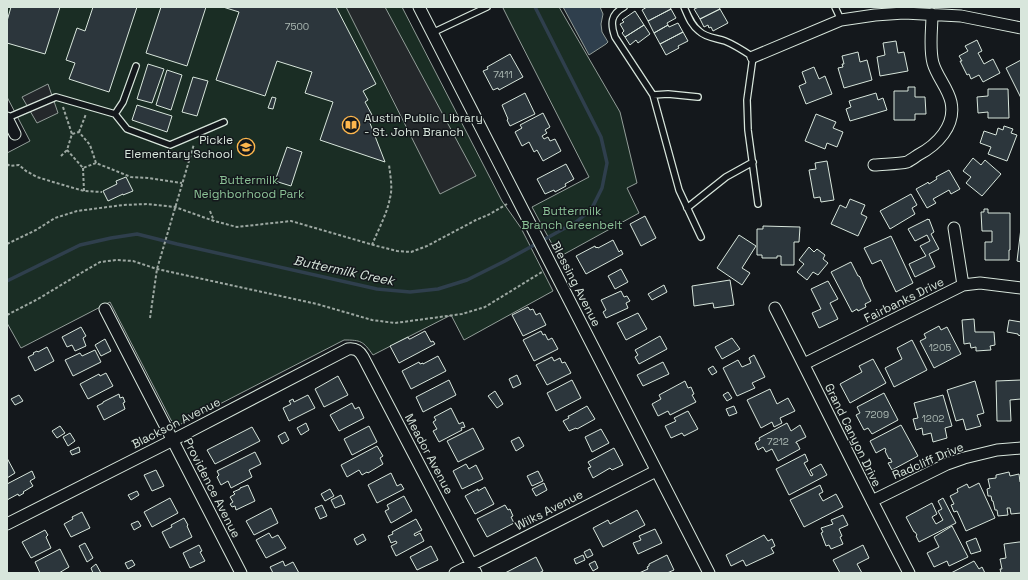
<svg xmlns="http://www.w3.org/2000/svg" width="1028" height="580" font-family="'Space Grotesk',sans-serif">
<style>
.green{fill:#1a2d24;stroke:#939e99}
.parking{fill:#24282b;stroke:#939e99}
.water{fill:#2f3f4d;stroke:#939e99}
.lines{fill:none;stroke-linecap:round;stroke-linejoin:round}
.stream{stroke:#2f3f4d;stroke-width:3.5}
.building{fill:#2c363c;stroke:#d8e6dc}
.service-casing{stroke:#d8e6dc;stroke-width:8}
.minor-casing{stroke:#d8e6dc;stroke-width:13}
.path{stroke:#9da8a2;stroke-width:2;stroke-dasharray:3 2;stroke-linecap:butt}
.service{stroke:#14181c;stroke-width:5.5}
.minor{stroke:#14181c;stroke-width:11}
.labels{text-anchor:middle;stroke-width:3;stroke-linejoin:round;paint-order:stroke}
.number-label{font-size:10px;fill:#adbab4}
.poi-label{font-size:12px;fill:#d8e6dc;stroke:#14181c;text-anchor:start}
.park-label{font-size:12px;fill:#8ac095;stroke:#14181c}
.street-label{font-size:12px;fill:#d8e6dc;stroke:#14181c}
.water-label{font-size:13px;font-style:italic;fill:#d8e6dc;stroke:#14181c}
</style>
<rect width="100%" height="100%" fill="#14181c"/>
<path class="green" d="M7,7H402L502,201L521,228L553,291L464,340L451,315L373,355C363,341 361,340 344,340L179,425L174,423L171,420L110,302L21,348L7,323V153L30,141L7,97Z
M505,7H559L620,112L637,183L627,188L639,213L559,257L532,207L589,177L511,24L503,8Z"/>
<path class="parking" d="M346,7H385L476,176L440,194Z
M48,84L58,113L37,123L22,97Z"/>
<path class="water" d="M563,7H600L603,14L601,24L602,32L608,42L606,44L589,55Z"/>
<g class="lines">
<path class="stream" d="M7,281L80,245L111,238L137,234L177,244L377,289L410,292L438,289L467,280L505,261L576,222L591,210L602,188L607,163L601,137L535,7"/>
</g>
<path class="building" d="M11,7H60L45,54L7,43V21Z
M93,7H137L109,92L69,79L75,63L66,60L77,28L85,31Z
M161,7H206L187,66L146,53Z
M223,7H336L376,84L363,91L368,100L365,102L372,115L368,118L385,162L320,140L333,102L305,93L312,72L277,61L265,96L216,80L239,12Z
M647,7H670L671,9L648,21L642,10Z
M699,7H719L720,9L700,19L694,9Z
M671,9L676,18L667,23L668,25L654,33L648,21Z
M720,9L728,23L713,31L711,27L709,28L708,25L704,27L700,19Z
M635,11L644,25L625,37L622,33L624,31L620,24L624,22L622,20Z
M678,23L683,32L660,44L654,33L668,25L669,27Z
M644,25L650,34L638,43L636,40L630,45L625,37Z
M683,32L688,41L678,46L679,48L666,55L660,44Z
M977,40L982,51L978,53L984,64L993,59L1000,73L983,82L979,75L971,79L969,74L967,75L960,61H962L959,56L968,51L965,46Z
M896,41L898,53L904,52L908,71L880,76L877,57L885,55L883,43Z
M858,52L860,62L867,60L872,80L844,88L838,68L843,67L842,64H844L842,56Z
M510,54L523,77L499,90L498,88L493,90L483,71L488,69L487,67Z
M1021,60V98L1006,68Z
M148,64L164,69L152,103L137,99Z
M814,67L819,79L825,76L832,94L806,104L799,86L806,83L802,72Z
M167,70L182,75L171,110L156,105Z
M193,77L208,81L197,116L182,112Z
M908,87H915V97H925L926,114H915V120H894V91H908Z
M988,89H1008L1009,118H988V112L978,113L977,97L988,96Z
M525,93L535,114L510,126L507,120L508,119L502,105Z
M876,93L878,100L883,98L887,110L850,121L846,109L851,107L849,101Z
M272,97L276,98L273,109L268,108Z
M137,105L172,116L167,132L132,120Z
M543,113L550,127L545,130L547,133L542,136L544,139L548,137L550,141L555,139L561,151L543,161L537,150L534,152L529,142L522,146L515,132L522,128L520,125Z
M816,114L836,122L833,128L843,132L837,147L827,143L825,149L805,141Z
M1004,126L1013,129L1011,133L1017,135L1007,161L988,154L991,147L980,143L984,131L996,135L998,128L1003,130Z
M287,147L302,152L291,186L275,181Z
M973,158L981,165L985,160L1001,174L982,196L966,183L971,177L963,171Z
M827,161L834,200L821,202L820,197L814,198L809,170L816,169L815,163Z
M566,164L574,179L565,184L566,186L555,192L554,190L545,194L537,179Z
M949,170L960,189L951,194L949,190L933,199L936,203L927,208L916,189L927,183L928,182L929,184L937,179L936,177Z
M126,177L133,191L123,195V194L108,201L103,191L117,184L116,181Z
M911,194L917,205L912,208L915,214L890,229L880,211Z
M850,199L865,205L861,214L867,217L858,236L831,224L840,205L846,208Z
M984,209H988V213H1010V250H1009V260H985V242H992V231H982L981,212H984Z
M645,216L656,238L641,246L630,224Z
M928,219V220L929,219L934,232L931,234L939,249L929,254L935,267L915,277L909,264L926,256L920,246L930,241L927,235L915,241L908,229Z
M763,226L800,227L799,242H794V265H781V256H777V258H762V255H757V229H763Z
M1021,228V262L1017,261Z
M739,235L756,246L742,268L750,273L742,285L717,268Z
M891,236L913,283L896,292L881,260L872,264L864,248Z
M613,240L619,252L621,250L623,254L586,274L576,256L595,246L596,248L597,247L598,248Z
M809,247L814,252L817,249L825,255L823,259L828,263L818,275L813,272L807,280L797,272L804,264L799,260Z
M851,262L858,276H859L860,277L864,287L871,301L865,304L866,307L858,311L857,309L852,312L831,272Z
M621,269L628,282L615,289L608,276Z
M730,280L734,305L714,308L713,303L694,306L692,286Z
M828,281L838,299L830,303L838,319L819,328L812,313L821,309L811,289Z
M664,285L667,292L652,300L648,294Z
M621,291L624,297L627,296L630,301L626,303L628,308L606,318L603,312L606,310L601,300Z
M528,307L530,310L533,309L536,315L540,313L546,325L523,336L512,315Z
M638,313L647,329L626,340L617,323Z
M974,319L975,332H994L995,345L990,346L991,350L976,351V347L971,348L970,343L964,344L962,320Z
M1009,320L1021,322V336L1018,335V334L1007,332Z
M939,326L941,330L947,327L961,354L934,368L920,341L926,338L924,334Z
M81,327L86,336L83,338L86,346L75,351L72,345L67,347L62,337Z
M425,331L431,342L433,341L435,344L399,363L390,346L408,337L409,339H410Z
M541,331L543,335L545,334L548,340L552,338L558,349L534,361L523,340Z
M660,336L667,349L639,364L635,357L638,355L635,350Z
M732,338L740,349L722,359L715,347Z
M105,339L111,351L101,356L95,345Z
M912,340L927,370L894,387L885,368L902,359L897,348Z
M47,347L54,361L35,371L28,357L34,354L33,353L37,351L38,352Z
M95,350L101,362L73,376L65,360L80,353L82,356Z
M754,355L765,377L752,383L755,388L737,396L723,368L738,360L742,367L751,363L749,358Z
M438,356L446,371L411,389L402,371L419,362L420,364L423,363V364Z
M552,357L554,361L560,358L562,363L565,362L571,373L547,385L536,365Z
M873,359L886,383L850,403L840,384L862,372L859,366Z
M663,362L669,374L643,386L637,375Z
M713,366L717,372L712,375L708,369Z
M106,373L113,386L88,399L80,384L99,374L100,376Z
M517,375L521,384L513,388L509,379Z
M338,376L348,395L324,407L315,389Z
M449,380L456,395L423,412L416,397Z
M572,380L581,398L556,411L547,393Z
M1021,380V399L1010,400L1011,421H997L996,381Z
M685,381L688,388L691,387L694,394L692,395L696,402L670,415L668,411L658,416L652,404L661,399L659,395Z
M975,381L984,413L977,415L981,426L966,430L963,419L956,421L947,390Z
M770,389L777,404L788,398L795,411L780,418L782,423L774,427L772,422L761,428L747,400Z
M495,391L503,404L497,408L488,396Z
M728,392L732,398L727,401L723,395Z
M884,393L898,420L872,434L868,428L864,430L856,415L860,413L857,407Z
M119,394L120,398L123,397L125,402L123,403L125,409L104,420L97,406L103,403V402Z
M19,395L23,401L15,405L11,399Z
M308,395L315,408L289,421L283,408L291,404L289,401L293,399L294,402Z
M943,395L952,426L945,428L947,438L933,442L931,433L923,435L922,428L916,430L913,419L918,418L914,403Z
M352,403L355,409L359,407L364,418L339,431L330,415Z
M587,406L595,419L577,429L576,428L569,431L563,421L569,418L568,416H569Z
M734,406L737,413L729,416L726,409Z
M451,408L459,424L463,422L465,427L461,428L462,430L439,442L433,431L437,429L433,422L436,420L434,417Z
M688,411L698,429L684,436L682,433L671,438L665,426L676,421L674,418Z
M306,423L309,430L301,435L297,428Z
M787,423L791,431L800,425L806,437L796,442V443H797L800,449L778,461L772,449L766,452L763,447L758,450L755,443L760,440L759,438Z
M901,425L918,456L892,470L888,463L892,462L890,458L889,459L885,451L886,450L885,448L876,453L870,441Z
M60,426L65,433L57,438L52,431Z
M369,426L377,442L352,455L344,439Z
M252,427L260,441L215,464L207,450Z
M473,428L484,449L458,462L447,441Z
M601,429L609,443L592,452L585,437Z
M285,432L289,440L282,444L278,436Z
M70,433L75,441L68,446L63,437Z
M519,437L524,446L516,451L511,441Z
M377,446L383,456L380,458L383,464L368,473L367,472L362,475L359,470L347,477L341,465Z
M79,447L80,452L72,455L70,451Z
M614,448L623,465L612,470L610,468L593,478L588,468L591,467L588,462Z
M255,452L261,464L249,470L252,477L231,488L228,481L221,485L217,477L219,475L217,471Z
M805,454L808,461L804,463L811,476L813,475L810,470L821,464L827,475L789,495L776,469Z
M7,458L15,473L7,478Z
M466,464L469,469L476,465L483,479L462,489L453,471Z
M156,470L164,486L152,491L144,475Z
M32,471L35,478L30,481L33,486L23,492L24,493L19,496L18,494L7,500V484Z
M538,471L543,481L532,486L527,476Z
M1009,472L1010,476L1019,474L1020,482H1021V513L1011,514L1010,508H1007L1008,515L998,516L997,510H995L993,501H992L991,496H988L987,489L990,488L988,479L996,478V475Z
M391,473L397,486L401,484L404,489L377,503L368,485Z
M544,483L547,490L536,496L532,489Z
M979,483L995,518L966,531L957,511L954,512L951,505L954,504L950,496L958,492L957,489L967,484L969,488Z
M248,485L255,501L236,510L235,506L232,507L230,504L233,502L230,497L235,494L233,492L240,489V488Z
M820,485L823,492L819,494L823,501L836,494L843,507L804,527L790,500Z
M485,487L494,504L475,514L465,496L478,489V491Z
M330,489L334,496L325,501L321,494Z
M137,491L139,495L131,500L128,495Z
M341,495L345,504L335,508L331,500Z
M404,496L412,511L391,523L385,511L389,509L387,505Z
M170,498L178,513L152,527L144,512Z
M943,498L956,523L919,542L916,536L917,535L915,532H914L906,517L932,503L937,514L932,517L936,524L943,520L938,511L942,509L938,501Z
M322,505L327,516L320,519L315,508Z
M505,505L508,510L510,509L513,516L511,517L514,523L487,537L477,519Z
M271,508L278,523L254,535L246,521Z
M637,510L645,525L603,547L593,528L608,520L610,524Z
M82,512L90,528L71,537L64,524L73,519L72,517Z
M843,515L848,525L839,529L842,536L840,537L843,544L831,549L829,545L826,546L821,533L823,532L821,528L833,524L831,520Z
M184,518L188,525L187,526L192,537L170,548L162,532L172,527L171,525Z
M416,519L422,530L414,534L415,536L420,533L424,541L396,556L391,546L397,543L396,541L391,543L388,536L393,534L392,532Z
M138,521L141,526L134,530L131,524Z
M952,526L968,557L949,566L947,561L934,567L927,553L939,547L934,537Z
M655,529L662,543L638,554L633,543L641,540L639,536Z
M45,530L48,535L46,537L51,548L31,558L22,542Z
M269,533L272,538L278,535L286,548L266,558L256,540Z
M363,534L366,540L357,545L354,539Z
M764,535L768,541L772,539L775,546L771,548L774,553L746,566L743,560L731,566L726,555Z
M976,538L981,551L971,554L966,542Z
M1019,542H1021V573H1001L1000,569H1002L1000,559L1006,558L1004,544Z
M85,543L93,558L87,562L79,546Z
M199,545L202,551L200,552L205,561L190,568L183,553Z
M863,545L869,558L857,564L862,573H840L833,560Z
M431,546L438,560L417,570L410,557Z
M60,549L69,567L59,573H40L35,562Z
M590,549L593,555L587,558L584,552Z
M583,555L585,560L576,564L574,559Z
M667,555L674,570L667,573H639L648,569L647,567L649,566V564Z
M536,557L543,571L539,573H505Z
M132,560L135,565L128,569L125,563Z
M283,561L285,566L293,562L299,573H273L270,567Z
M595,561L598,568L593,571L589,564Z
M974,561L979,569L982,567L985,573H951Z
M96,564L101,573H93L91,568Z"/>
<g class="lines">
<defs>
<path id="service" d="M624,7C611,14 610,23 615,37L653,95L668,94L698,97
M684,7C688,16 691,25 699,31C706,38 717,38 725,41C735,45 744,51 753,57L747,100L748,130L758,204
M835,7L841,20
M432,33L487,7
M653,95L679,190L701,237
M115,114L123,102L136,66
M7,118L56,97L115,114L127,129L170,145L224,122
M687,208L726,177L753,162"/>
<path id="minor" d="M419,7L709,573
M753,57L841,20L875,15L904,13L961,16L1021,28
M7,118L15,134
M874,165C882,164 900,164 907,162C911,160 915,157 918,155C937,145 956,126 951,102C948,88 937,77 933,63C929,48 932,30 932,14
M954,228L963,285
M775,308C820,396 863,485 909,573
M105,309L241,573
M804,364L963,285L980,283L1021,288
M872,501L947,464L964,458L997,450L1021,448
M7,524L173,440L348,349C355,348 359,350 363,357L476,573
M455,573L656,471"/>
</defs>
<use href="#service" class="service-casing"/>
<use href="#minor" class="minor-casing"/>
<path class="path" d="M63,107L72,134
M79,132L86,114
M61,156L67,150
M96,163L90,145L79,132L72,134L67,150L83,168L96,163L131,177L148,178L182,183
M7,164L10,166L19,165L26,171L37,177L53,182L84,191L102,192
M83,168L84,191
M210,211L214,221
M7,244L36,230L55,218L77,211L123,205L147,204L175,207L214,221L237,227L291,221L377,246L397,251L411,252L427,246L476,220L488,215L507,204
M372,245C378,230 387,214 390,198C393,187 390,175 389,164
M7,315L38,299L81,273L100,262L116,260L133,261L157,269L317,304L372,320L395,323L462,314L485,307L542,272
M150,318L157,269L194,144"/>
<use href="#service" class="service"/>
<use href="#minor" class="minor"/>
</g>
<defs>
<symbol id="library-ring" viewBox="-11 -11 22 22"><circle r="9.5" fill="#14181c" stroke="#ffb74d" stroke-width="1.5"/><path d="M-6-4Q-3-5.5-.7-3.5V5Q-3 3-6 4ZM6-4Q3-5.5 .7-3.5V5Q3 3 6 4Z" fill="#ffb74d"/></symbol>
<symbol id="school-ring" viewBox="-11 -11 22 22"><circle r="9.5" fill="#14181c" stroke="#ffb74d" stroke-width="1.5"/><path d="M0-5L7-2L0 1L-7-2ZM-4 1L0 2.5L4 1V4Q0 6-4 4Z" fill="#ffb74d"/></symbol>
</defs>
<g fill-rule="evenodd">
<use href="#library-ring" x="341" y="115" width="20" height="20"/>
<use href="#school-ring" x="236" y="137" width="20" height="20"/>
</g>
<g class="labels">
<g class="number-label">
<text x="297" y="30">7500</text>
<text x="503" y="78">7411</text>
<text x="940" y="351">1205</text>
<text x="877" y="418">7209</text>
<text x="933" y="422">1202</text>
<text x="778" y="445">7212</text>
</g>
<g class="poi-label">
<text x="364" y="122">Austin Public Library<tspan x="364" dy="14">- St. John Branch</tspan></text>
<text x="233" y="144" text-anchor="end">Pickle<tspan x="233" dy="14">Elementary School</tspan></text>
</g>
<g class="park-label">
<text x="249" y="184">Buttermilk<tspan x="249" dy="14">Neighborhood Park</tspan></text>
<text x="572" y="215">Buttermilk<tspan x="572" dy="14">Branch Greenbelt</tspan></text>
</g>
<g class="street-label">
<text transform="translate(576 284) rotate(63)" y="4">Blessing Avenue</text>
<text transform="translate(904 300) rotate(-26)" y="4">Fairbanks Drive</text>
<text transform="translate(176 423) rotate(-27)" y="4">Blackson Avenue</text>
<text transform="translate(853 435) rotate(64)" y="4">Grand Canyon Drive</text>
<text transform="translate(429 454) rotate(62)" y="4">Meador Avenue</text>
<text transform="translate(928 461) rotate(-23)" y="4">Radcliff Drive</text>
<text transform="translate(212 488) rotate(63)" y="4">Providence Avenue</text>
<text transform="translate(549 510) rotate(-27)" y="4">Wilks Avenue</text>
</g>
<g class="water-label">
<text transform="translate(344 270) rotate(12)" y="5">Buttermilk Creek</text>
</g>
</g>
<rect width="1028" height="580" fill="none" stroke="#d8e6dc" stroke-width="16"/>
</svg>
